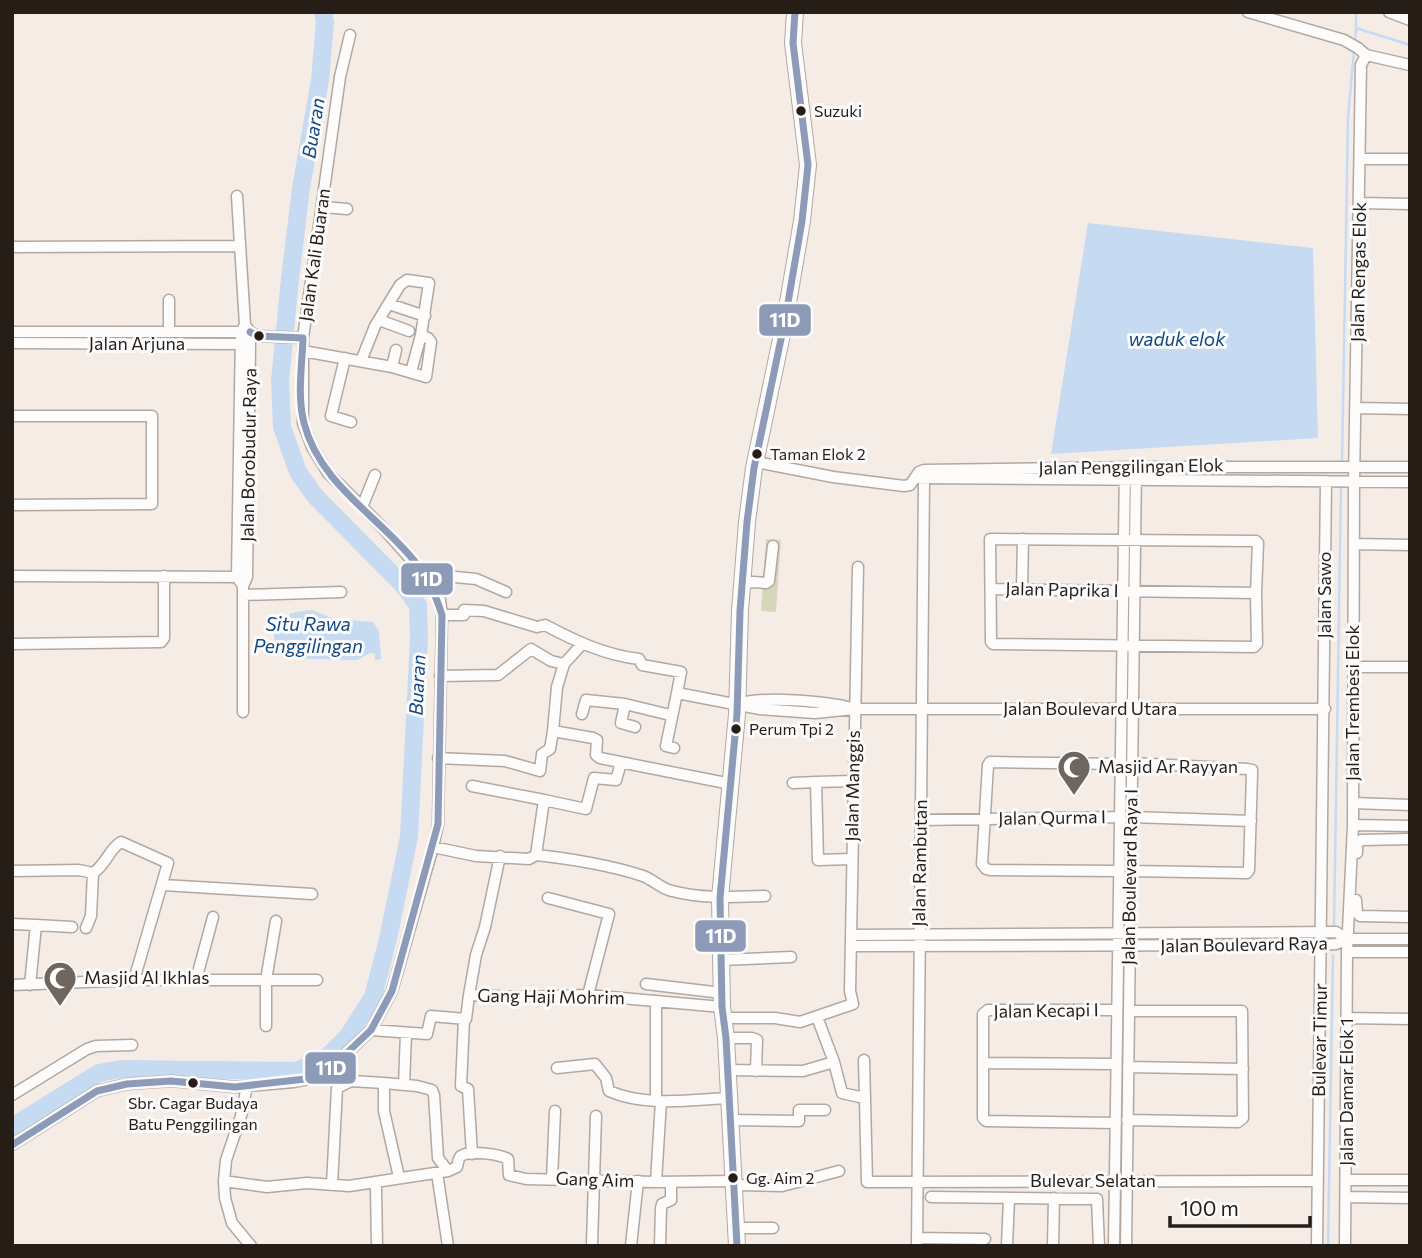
<svg xmlns="http://www.w3.org/2000/svg" width="1422" height="1258" font-family="Commissioner,sans-serif">
<style>
.green{fill:#d6d7ba}
.water{fill:#c6daf2}
.lines{fill:none;stroke-linecap:round;stroke-linejoin:round}
.stream{stroke:#c6daf2;stroke-width:2.5}
.river{stroke:#c6daf2;stroke-width:18}
.street-casing{stroke:#b1a8a2;stroke-width:13}
.secondary-casing{stroke:#b1a8a2;stroke-width:18}
.street{stroke:#fefcfb;stroke-width:10}
.secondary{stroke:#fefcfb;stroke-width:16}
.bus-1-casing{stroke:#fbfbfb;stroke-width:12}
.bus-1{stroke:#8d9bb8;stroke-width:7}
.bus-dot{fill:#271d17;stroke:#fbfbfb;stroke-width:2.5}
.labels{text-anchor:middle;stroke-width:6;stroke-linejoin:round;paint-order:stroke}
.bus-label{font-size:16px;fill:#271d17;stroke:#fbfbfb;text-anchor:start}
.street-label{font-size:18px;fill:#271d17;stroke:#fbfbfb}
.poi-label{font-size:18px;fill:#271d17;stroke:#fbfbfb;text-anchor:start}
.water-label{font-size:19px;font-style:italic;fill:#134880;stroke:#fbfbfb}
.line-badge{stroke:#fbfbfb;stroke-width:2.5}
.badge-label{font-size:19px;text-anchor:middle;font-weight:bold;fill:#fff}
</style>
<rect width="100%" height="100%" fill="#f6ece6"/>
<path class="green" d="M766,539L781,540L776,612L761,611Z"/>
<path class="water" d="M1088,223L1313,248L1318,438L1051,454Z
M312,610L334,619L373,622L379,631L381,659L375,660V654L370,653L357,660L311,659L284,656C277,650 275,644 274,635C272,615 297,611 312,610Z"/>
<g class="lines">
<path class="stream" d="M1356,12V28L1410,45
M1355,41L1356,28
M1342,464L1348,117L1354,51
M1334,926L1341,485
M1328,1246L1333,955"/>
<path class="river" d="M12,1127L99,1073L121,1069L297,1071L328,1056L348,1036L373,997L388,939L409,837L419,638L418,605L403,585L315,496L298,472L282,427L280,381L290,279L301,188L320,80L325,22L323,12"/>
<defs>
<path id="street" d="M1248,12L1344,40L1358,48L1366,55
M1389,12L1410,20
M1361,159H1410
M237,196L245,325L241,332L237,577L243,586
M1360,203L1410,204
M323,207L347,209
M12,247L240,246
M169,300V332
M389,304L425,316
M379,320L409,331
M12,332H250L258,336L303,338
M12,343L245,344
M303,351L392,367L426,377L431,342L428,338L421,335
M345,358L331,416L351,422
M361,361L375,326L400,285L407,280L429,283L421,335L411,372
M392,367L396,350
M1356,408L1410,409
M12,416H152V504L12,505
M756,462L833,477L904,486L910,485L919,472L924,470L1136,467H1410
M919,478L1410,482
M362,507L375,475
M990,539L1256,541L1258,543L1256,593L1257,644L1254,647L993,644L991,642Z
M1354,544L1410,545
M424,574L476,579L506,592
M12,576L244,577
M742,584L753,582L766,583L769,581L773,546
M991,589L1256,593
M1022,590L1023,539
M243,595L341,592
M442,615H464V610L484,611L537,627L545,625C575,641 605,655 639,659L642,665L681,672L677,693
M583,643L564,664L557,687L553,731L593,738L597,740L596,755L600,758L731,784
M12,644L161,642L164,638V576
M1354,667H1410
M440,676L498,675L531,649L551,661L564,664
M625,704L621,723L635,727
M737,704C762,696 827,701 852,708
M243,712V586L247,577L250,344V332L245,325
M582,714L586,700L625,704L670,715
M674,748L666,746L677,693L760,709L815,713L854,709H1325
M438,758L505,761L540,771L542,754L550,749L553,731
M793,783L816,782
M472,786L544,800L536,855
M544,800L586,809L594,778L616,780L621,763
M1353,803L1410,805
M1131,817L1251,821
M921,820L1120,817
M1353,825L1410,826
M433,847L476,856L529,859L536,855C567,858 614,866 643,876C654,880 661,889 672,891C703,899 733,897 765,896
M1357,853V844L1361,840L1410,839
M851,859L818,860L816,782L853,781
M12,871L79,870L93,873C106,865 109,849 121,842L168,863L134,980
M1119,871L990,870L986,869L982,864L988,765L990,762L1121,764
M1131,871L1247,873L1249,870L1252,774V770L1247,769L1132,763
M163,885L312,894
M548,898L609,914L588,995
M1356,900L1357,913L1360,916L1410,917
M12,924L36,925
M86,928L91,916L93,873
M851,935L1336,932L1348,939
M851,946L1322,945L1336,944L1348,939H1410
M1347,952H1410
M720,960L791,957
M196,980L213,917
M646,984L722,993
M12,985L134,980H317
M30,985L36,925L72,927
M469,995L476,955L485,927L500,856
M817,1017L834,1062L842,1093L864,1098
M724,1018H775L800,1022L853,1004L850,991L858,567
M1347,1018L1410,1019
M464,1019L461,1086L468,1089L472,1154
M266,1026V980L276,921
M371,1030L427,1034L431,1016L466,1019L469,995L519,997L588,995L722,1007
M726,1038H752L757,1040L756,1071
M864,1060L867,1182L1318,1181
M984,1063L1116,1064
M1128,1067L1243,1069
M557,1068L595,1064L606,1078L609,1091C645,1107 690,1100 728,1098
M727,1070L803,1071L834,1062
M384,1083L417,1086L432,1090L434,1095L438,1158L448,1171
M404,1085L406,1034
M247,1086L241,1116L226,1160L224,1181L225,1198L232,1223L251,1246
M12,1095L87,1049L96,1046L132,1045
M656,1101V1001
M730,1120L799,1121V1110H825
M1127,1120L1238,1122L1243,1118L1242,1011H1129
M1116,1123L986,1121L983,1118V1014L988,1010H1117
M12,1145L97,1091L127,1084L171,1081L235,1087L294,1082L314,1078L332,1067L371,1030L392,991L433,847L438,824L442,615L440,600L424,574L380,525L328,473L312,447L303,423V338L340,77L350,35
M437,1173L448,1246
M552,1179L555,1111
M1346,1180H1410
M224,1181L267,1187L307,1183L349,1186L448,1171L457,1167C458,1164 458,1158 461,1156C469,1150 499,1154 508,1159L509,1175L526,1179L656,1182L735,1181
M656,1182L661,1101
M374,1183L376,1188L377,1246
M332,1185L337,1088L351,1081L384,1083V1111L399,1177
M735,1185L782,1186L839,1171
M931,1197L1097,1199L1099,1246
M1346,1197L1410,1198
M737,1228H773
M917,1238L985,1239
M592,1244L596,1116
M631,1246L638,1181
M660,1246L661,1208L662,1204L671,1200V1182
M917,1246L924,480
M1007,1246L1009,1198
M1053,1246L1054,1198
M1114,1246L1125,467
M1126,1246L1136,467
M1317,1246L1326,481
M1345,1246L1347,952L1353,825L1354,481L1361,65L1366,55L1410,65"/>
<path id="secondary" d="M737,1246L726,1038L722,1007L720,898L737,714L740,611L747,522L754,468L785,320L802,221L808,165L793,43L795,12"/>
</defs>
<use href="#street" class="street-casing"/>
<use href="#secondary" class="secondary-casing"/>
<use href="#street" class="street"/>
<use href="#secondary" class="secondary"/>
<defs>
<path id="bus-1" d="M250,332L258,336L303,338
M12,1145L97,1091L127,1084L171,1081L235,1087L314,1078L332,1067L371,1030L392,991L438,824L442,615C436,596 429,579 416,563C379,516 320,485 304,423C297,396 302,366 303,338
M737,1246L726,1038L722,1007L720,898L737,714L740,611L747,522L754,468L785,320L802,221L808,165L793,43L795,12"/>
</defs>
<use href="#bus-1" class="bus-1-casing"/>
<use href="#bus-1" class="bus-1"/>
</g>
<defs>
<symbol id="mosque-pin" viewBox="-11 -11 22 30"><path d="M0 17L-7.5 6A9.5 9.5 0 1 1 7.5 6Z" fill="#6f655f" stroke="#fbfbfb"/><path d="M3.5-4.9A6 6 0 1 0 3.5 4.9A5 5 0 1 1 3.5-4.9Z" fill="#fff"/></symbol>
</defs>
<g fill-rule="evenodd">
<use href="#mosque-pin" x="1055" y="748" width="38" height="52"/>
<use href="#mosque-pin" x="41" y="959" width="38" height="52"/>
</g>
<g class="bus-dot">
<circle cx="801" cy="111" r="6"/>
<circle cx="259" cy="336" r="6"/>
<circle cx="757" cy="454" r="6"/>
<circle cx="736" cy="729" r="6"/>
<circle cx="193" cy="1083" r="6"/>
<circle cx="733" cy="1178" r="6"/>
</g>
<g class="labels">
<g class="bus-label">
<text x="814" y="117">Suzuki</text>
<text x="770" y="460">Taman Elok 2</text>
<text x="749" y="735">Perum Tpi 2</text>
<text x="193" y="1109" text-anchor="middle">Sbr. Cagar Budaya<tspan x="193" dy="21">Batu Penggilingan</tspan></text>
<text x="746" y="1184">Gg. Aim 2</text>
</g>
<g class="street-label">
<text transform="translate(315 255) rotate(-82)" y="6">Jalan Kali Buaran</text>
<text transform="translate(1359 272) rotate(-89)" y="6">Jalan Rengas Elok</text>
<text x="137" y="350">Jalan Arjuna</text>
<text transform="translate(249 455) rotate(-89)" y="6">Jalan Borobudur Raya</text>
<text transform="translate(1131 467) rotate(-1)" y="6">Jalan Penggilingan Elok</text>
<text transform="translate(1062 590) rotate(1)" y="6">Jalan Paprika I</text>
<text transform="translate(1325 595) rotate(-90)" y="6">Jalan Sawo</text>
<text transform="translate(1353 703) rotate(-90)" y="6">Jalan Trembesi Elok</text>
<text x="1090" y="715">Jalan Boulevard Utara</text>
<text transform="translate(853 786) rotate(-89)" y="6">Jalan Manggis</text>
<text transform="translate(1052 818) rotate(-1)" y="6">Jalan Qurma I</text>
<text transform="translate(920 863) rotate(-89)" y="6">Jalan Rambutan</text>
<text transform="translate(1130 877) rotate(-89)" y="6">Jalan Boulevard Raya I</text>
<text transform="translate(1244 945) rotate(-1)" y="6">Jalan Boulevard Raya</text>
<text transform="translate(551 997) rotate(1)" y="6">Gang Haji Mohrim</text>
<text transform="translate(1046 1011) rotate(-1)" y="6">Jalan Kecapi I</text>
<text transform="translate(1320 1040) rotate(-89)" y="6">Bulevar Timur</text>
<text transform="translate(1347 1092) rotate(-90)" y="6">Jalan Damar Elok 1</text>
<text transform="translate(595 1180) rotate(2)" y="6">Gang Aim</text>
<text x="1093" y="1187">Bulevar Selatan</text>
</g>
<g class="poi-label">
<text x="1098" y="773">Masjid Ar Rayyan</text>
<text x="84" y="984">Masjid Al Ikhlas</text>
</g>
<g class="water-label">
<text transform="translate(313 128) rotate(-81)" y="7">Buaran</text>
<text x="1177" y="346">waduk elok</text>
<text x="308" y="631">Situ Rawa<tspan x="308" dy="22">Penggilingan</tspan></text>
<text transform="translate(417 685) rotate(-87)" y="7">Buaran</text>
</g>
</g>
<g class="line-badge">
<rect x="758" y="303" width="54" height="34" rx="7" fill="#8d9bb8"/>
<rect x="400" y="562" width="54" height="34" rx="7" fill="#8d9bb8"/>
<rect x="694" y="919" width="53" height="34" rx="7" fill="#8d9bb8"/>
<rect x="304" y="1051" width="53" height="34" rx="7" fill="#8d9bb8"/>
</g>
<g class="badge-label">
<text x="785" y="327">11D</text>
<text x="427" y="586">11D</text>
<text x="721" y="943">11D</text>
<text x="331" y="1075">11D</text>
</g>
<rect width="1422" height="1258" fill="none" stroke="#271d17" stroke-width="28"/>
<path d="M1170 1216v10h140v-10" fill="none" stroke="#271d17" stroke-width="3.5"/>
<text x="1180" y="1216" font-size="21" fill="#271d17" stroke="#fbfbfb" stroke-width="5" paint-order="stroke">100 m</text>
</svg>
